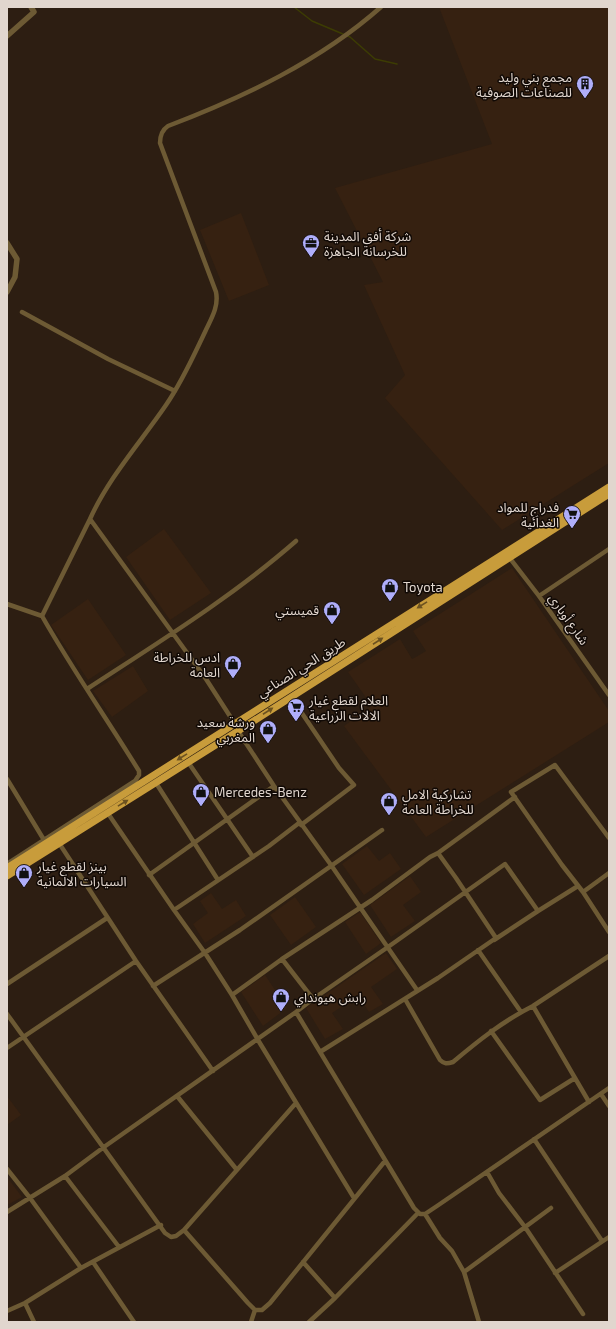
<svg xmlns="http://www.w3.org/2000/svg" width="616" height="1329" font-family="'Exo 2','Noto Sans Arabic',sans-serif">
<style>
.built{fill:#362111}
.lines{fill:none;stroke-linecap:round;stroke-linejoin:round}
.stream{stroke:#3c3c03;stroke-width:1.5}
.minor{stroke:#6d5a34;stroke-width:4.5}
.tertiary{stroke:#6d5a34;stroke-width:5.5}
.trunk{stroke:#c89c3b;stroke-width:7}
.oneway{fill:#6c5220}
.labels{text-anchor:middle;stroke-width:3;stroke-linejoin:round;paint-order:stroke}
.poi-label{font-size:13px;fill:#e1d6ce;stroke:#100905;text-anchor:start}
.street-label{font-size:13px;fill:#e1d6ce;stroke:#100905}
</style>
<rect width="100%" height="100%" fill="#2d1e12"/>
<path class="built" d="M439,7H609V463L502,530L385,398L405,375L364,285L383,282L335,188L492,144Z
M241,213L269,285L229,301L200,230Z
M164,529L211,593L170,620L126,557Z
M512,568L609,711V722L426,837L344,726L372,706L348,672L400,639L412,659L416,657L426,651L413,631Z
M88,599L126,655L88,680L51,625Z
M133,666L148,691L112,717L93,691Z
M367,846L379,861L390,853L401,869L364,895L342,864Z
M410,876L421,892L403,905L415,921L391,937L370,905Z
M211,893L222,909L236,900L246,916L205,943L193,924L208,913L200,901Z
M295,897L316,927L291,945L270,915Z
M360,912L381,943L366,954L345,922Z
M386,953L397,969L371,987L383,1004L369,1012L358,996L332,1013L343,1029L325,1039L306,1008Z
M265,975L287,1008L263,1026L241,992Z
M7,1096L21,1115L7,1125Z
M7,1177L22,1197L7,1205Z"/>
<g class="lines">
<path class="stream" d="M294,7L312,21L350,37L375,59L397,64"/>
<path class="minor" d="M22,312L108,359L175,391
M90,519C109,477 140,443 166,405C182,382 193,357 205,332C211,319 219,307 216,292L160,143C160,135 162,130 168,126C244,97 320,61 381,7
M509,557L539,596L609,695
M539,596L609,549
M7,604L42,616
M87,689C159,642 232,597 296,541
M291,697L339,768L354,785L301,825
M238,731L274,786L331,865L417,990
M188,762L253,857
M7,779L44,840
M156,783L218,880
M107,812L174,910L205,953L232,995L258,1040L354,1198
M609,838L555,765L511,792L562,865L583,892L609,932
M59,843L136,961L213,1071
M438,853L515,797
M7,864L135,781L139,775V771C107,719 72,669 42,616L90,519L206,679L235,724
M149,875L274,786
M578,886L538,911L505,864L388,947L313,999L296,1012L414,1208L420,1214H425L437,1206L609,1088
M583,892L609,873
M174,910L269,846L299,823
M494,940L538,911
M478,950L521,1012
M282,959L372,900L430,857L438,853L456,878L496,938L438,978L320,1052
M7,984L107,918
M153,986L240,930L382,830
M232,995L282,959L313,999
M405,999L440,1060C444,1064 447,1064 453,1062C478,1041 503,1021 533,1006L609,956
M533,1006L589,1102
M7,1014L165,1233L171,1237L176,1236L184,1230L296,1103
M491,1031L540,1100L575,1078
M7,1048L136,961
M601,1094L609,1106
M177,1096L237,1170
M534,1139L602,1241
M7,1169L30,1198L81,1268
M487,1172L499,1193L525,1227L583,1314
M65,1176L119,1247
M7,1212L65,1176L104,1147L296,1012
M425,1214L440,1238L452,1251L464,1272L479,1322
M184,1230L248,1303L255,1310H262L270,1303L385,1161
M93,1262L134,1322
M303,1262L335,1298
M464,1272L551,1208
M555,1273L609,1237
M25,1303L34,1322
M7,1311L25,1303L81,1268L161,1225
M251,1322L255,1310
M309,1322L335,1298L418,1213"/>
<path class="tertiary" d="M7,36L34,12L31,7
M7,243L17,259L15,277L7,292"/>
<path class="trunk" d="M7,868L609,487
M7,876L238,731L609,494"/>
</g>
<defs><path id="oneway-solid" d="M-6-.8H1V-3.2L6.5 0L1 3.2V.8H-6Z"/></defs>
<g class="oneway">
<use href="#oneway-solid" transform="translate(422 605) rotate(148)"/>
<use href="#oneway-solid" transform="translate(378 641) rotate(-33)"/>
<use href="#oneway-solid" transform="translate(268 711) rotate(-33)"/>
<use href="#oneway-solid" transform="translate(182 757) rotate(148)"/>
<use href="#oneway-solid" transform="translate(123 803) rotate(-31)"/>
</g>
<defs>
<symbol id="building-pin" viewBox="-11 -11 22 30"><path d="M0 17L-7.5 6A9.5 9.5 0 1 1 7.5 6Z" fill="#afaefa" stroke="#100905"/><path d="M-4-6H4V6H1V3H-1V6H-4ZM-2.5-4.3h1.7v1.8h-1.7ZM.8-4.3h1.7v1.8H.8ZM-2.5-1h1.7V.8h-1.7ZM.8-1h1.7V.8H.8Z" fill="#111"/></symbol>
<symbol id="office-pin" viewBox="-11 -11 22 30"><path d="M0 17L-7.5 6A9.5 9.5 0 1 1 7.5 6Z" fill="#afaefa" stroke="#100905"/><path d="M-6-3h4V-5.5h4V-3h4V5H-6ZM-1-4.5V-3h2v-1.5ZM-6 0V1H6V0Z" fill="#111"/></symbol>
<symbol id="supermarket-pin" viewBox="-11 -11 22 30"><path d="M0 17L-7.5 6A9.5 9.5 0 1 1 7.5 6Z" fill="#afaefa" stroke="#100905"/><path d="M-6-5.5h2.5l.6 2H6L4.5 2H-2.5L-4.4-4H-6ZM-1.5 3.2a1.3 1.3 0 1 0 .1 0ZM3 3.2a1.3 1.3 0 1 0 .1 0Z" fill="#111"/></symbol>
<symbol id="shop-pin" viewBox="-11 -11 22 30"><path d="M0 17L-7.5 6A9.5 9.5 0 1 1 7.5 6Z" fill="#afaefa" stroke="#100905"/><path d="M-5-2.5h2.3a2.7 3.5 0 0 1 5.4 0H5L5.5 6h-11ZM-1.5-2.5h3a1.5 2.3 0 0 0-3 0Z" fill="#111"/></symbol>
</defs>
<g fill-rule="evenodd">
<use href="#building-pin" x="575" y="74" width="20" height="27"/>
<use href="#office-pin" x="301" y="233" width="20" height="27"/>
<use href="#supermarket-pin" x="562" y="504" width="20" height="27"/>
<use href="#shop-pin" x="380" y="577" width="20" height="27"/>
<use href="#shop-pin" x="322" y="600" width="20" height="27"/>
<use href="#shop-pin" x="223" y="654" width="20" height="27"/>
<use href="#supermarket-pin" x="286" y="697" width="20" height="27"/>
<use href="#shop-pin" x="258" y="719" width="20" height="27"/>
<use href="#shop-pin" x="191" y="782" width="20" height="27"/>
<use href="#shop-pin" x="379" y="791" width="20" height="27"/>
<use href="#shop-pin" x="14" y="863" width="20" height="27"/>
<use href="#shop-pin" x="271" y="987" width="20" height="27"/>
</g>
<g class="labels">
<g class="poi-label">
<text x="572" y="82" text-anchor="end">مجمع بني وليد<tspan x="572" dy="15">للصناعات الصوفية</tspan></text>
<text x="324" y="241">شركة أفق المدينة<tspan x="324" dy="15">للخرسانة الجاهزة</tspan></text>
<text x="559" y="512" text-anchor="end">فدراج للمواد<tspan x="559" dy="15">الغدائية</tspan></text>
<text x="403" y="592">Toyota</text>
<text x="319" y="615" text-anchor="end">قميستي</text>
<text x="220" y="662" text-anchor="end">ادس للخراطة<tspan x="220" dy="15">العامة</tspan></text>
<text x="309" y="705">العلام لقطع غيار<tspan x="309" dy="15">الالات الزراعية</tspan></text>
<text x="255" y="727" text-anchor="end">ورشة سعيد<tspan x="255" dy="15">المغربي</tspan></text>
<text x="214" y="797">Mercedes-Benz</text>
<text x="402" y="799">تشاركية الامل<tspan x="402" dy="15">للخراطة العامة</tspan></text>
<text x="37" y="871">بينز لقطع غيار<tspan x="37" dy="15">السيارات الالمانية</tspan></text>
<text x="294" y="1002">رابش هيونداي</text>
</g>
<g class="street-label">
<text transform="translate(569 619) rotate(55)" y="5">شارع أوباري</text>
<text transform="translate(301 667) rotate(-32)" y="5">طريق الحي الصناعي</text>
</g>
</g>
<rect width="616" height="1329" fill="none" stroke="#e1d6ce" stroke-width="16"/>
</svg>
